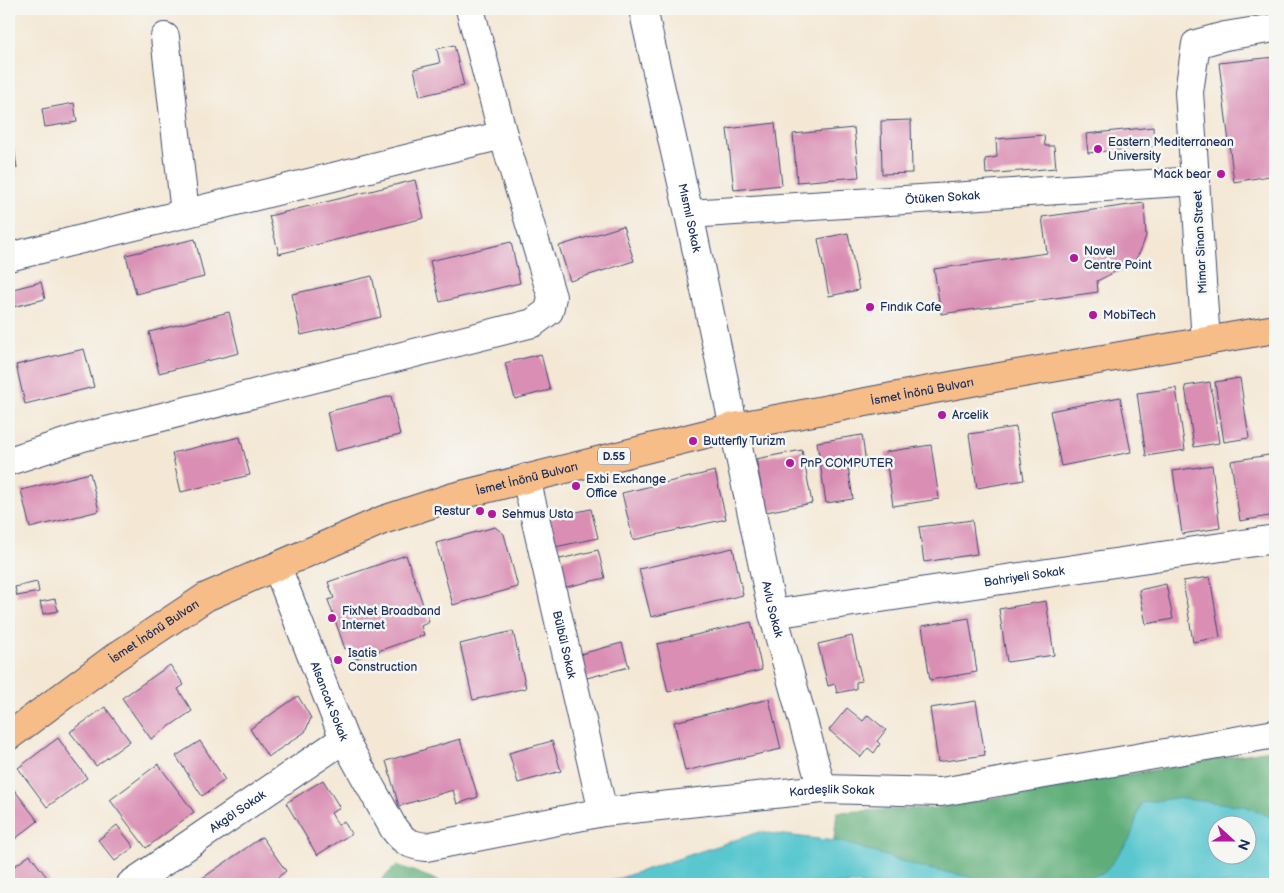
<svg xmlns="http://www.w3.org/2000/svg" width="1284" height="893" font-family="'Balsamiq Sans',sans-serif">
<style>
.forest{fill:#5fad78;stroke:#3d6e6b}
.water{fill:#5ac7cf;stroke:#3a7b96;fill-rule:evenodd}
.building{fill:#da8eb4}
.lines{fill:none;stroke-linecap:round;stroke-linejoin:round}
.minor-casing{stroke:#3c4b70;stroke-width:30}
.major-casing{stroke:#3c4b70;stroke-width:30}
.minor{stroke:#fff;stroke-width:28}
.major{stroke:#f7bd88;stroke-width:28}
.poi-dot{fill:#b5179e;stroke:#f6f6f2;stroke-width:2}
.labels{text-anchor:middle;stroke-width:5;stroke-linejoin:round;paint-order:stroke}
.shield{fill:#f6f6f2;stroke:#5d6b8a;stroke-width:1}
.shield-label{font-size:11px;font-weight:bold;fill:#1b2f5e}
.poi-label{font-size:12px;fill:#1b2f5e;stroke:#f6f6f2;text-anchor:start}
.street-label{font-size:12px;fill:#1b2f5e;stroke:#f6f6f2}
</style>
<rect width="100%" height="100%" fill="#f6f6f2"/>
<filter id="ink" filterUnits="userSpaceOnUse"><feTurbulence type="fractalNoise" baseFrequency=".02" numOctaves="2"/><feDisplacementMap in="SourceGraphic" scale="10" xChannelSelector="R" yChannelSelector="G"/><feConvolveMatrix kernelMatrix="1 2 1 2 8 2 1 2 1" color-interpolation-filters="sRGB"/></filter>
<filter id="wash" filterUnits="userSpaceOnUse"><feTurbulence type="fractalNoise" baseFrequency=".0096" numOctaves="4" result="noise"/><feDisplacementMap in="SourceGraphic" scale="20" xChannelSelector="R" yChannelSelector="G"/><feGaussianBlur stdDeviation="1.12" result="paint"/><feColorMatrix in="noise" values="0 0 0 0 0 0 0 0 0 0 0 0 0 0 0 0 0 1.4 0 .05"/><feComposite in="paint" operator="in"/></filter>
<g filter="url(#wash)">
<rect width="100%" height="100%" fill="#f4e8d5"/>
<path class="forest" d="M1275,749V884L1246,856V826H1216L1117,884H709L831,866L837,812L935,808Z
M397,865L447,884H377Z"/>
<path class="water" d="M1175,798L1245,806L1275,819V884H602L759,832L843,842L919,867L1007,884L1072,883L1105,872L1130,839L1141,803ZM1216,826H1246V856H1216Z"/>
<g id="blocks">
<path class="building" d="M454,45L464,86L420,96L414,69L440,63L437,49Z
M1275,57V175L1234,182L1219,63Z
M74,103L77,122L45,127L42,109Z
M911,120L912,173L882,174L881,121Z
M775,123L782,185L734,190L727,129Z
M1153,127L1154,146L1088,153L1086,134Z
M854,128L859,177L797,182L793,134Z
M1044,135L1045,146H1054L1056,168L986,174L985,159L997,157L996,139Z
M14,149L17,168L9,169V150Z
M415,180L424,218L279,254L269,216Z
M1144,203L1146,236L1140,252L1133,263L1097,281L1098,292L941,314L934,269L1047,253L1042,217Z
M623,226L634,261L570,281L559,246Z
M848,233L859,290L829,296L818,239Z
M195,239L204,277L136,294L126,255Z
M511,242L520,283L440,302L430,261Z
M372,276L381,317L301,335L292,294Z
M41,282L45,299L9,308V290Z
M229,312L239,353L159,373L149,332Z
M84,349L94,387L25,404L16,365Z
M541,354L550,390L515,399L505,363Z
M1240,378L1249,438L1224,442L1215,382Z
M1210,382L1219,443L1194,447L1185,386Z
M1176,388L1185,450L1146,456L1137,393Z
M391,396L400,435L336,451L327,412Z
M1120,397L1131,452L1061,466L1050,411Z
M1016,427L1024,480L977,488L969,434Z
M862,435L866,464L848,467L853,499L826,503L817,442Z
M240,437L250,475L181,492L172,453Z
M931,445L939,499L893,506L885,452Z
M802,450L812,503L766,512L756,459Z
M1275,454V515L1240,521L1231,461Z
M1212,465L1220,528L1182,534L1173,471Z
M715,471L726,519L633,540L622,493Z
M90,473L99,511L30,528L21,490Z
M591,509L598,538L555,547L548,518Z
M972,520L977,554L924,562L919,527Z
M495,527L504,534L518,587L453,605L436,543Z
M733,548L743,595L651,617L639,569Z
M598,550L605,578L562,588L556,560Z
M406,555L429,622L421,626L424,635L355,659L351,647L345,649L328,600L334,598L328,582Z
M1210,577L1220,637L1193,642L1183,581Z
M37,582L39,592L17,596L15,587Z
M1166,584L1173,619L1146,624L1139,590Z
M55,599L58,611L43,614L40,602Z
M1046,601L1054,655L1007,662L999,609Z
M9,602L15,629L9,631Z
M969,618L977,672L930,680L922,626Z
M751,622L762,670L668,692L657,644Z
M513,631L526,688L473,700L460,644Z
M852,636L862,681L856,682V689L837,693L835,684L828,686L818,644Z
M622,643L629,667L579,680L573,656Z
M170,665L184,685L178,689L192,711L151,739L122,698Z
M298,696L311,718L305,732L268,757L250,729Z
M769,699L781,749L685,771L674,722Z
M976,701L985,755L938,762L930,708Z
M105,707L130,741L96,766L70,732Z
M847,708L863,721L868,715L886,730L877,741L880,744L874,753L868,748L861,757L829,730Z
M58,738L87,778L47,807L18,768Z
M460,739L478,797L457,804L453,790L399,806L386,761Z
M200,741L225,780L202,796L176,756Z
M552,741L561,771L518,783L509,753Z
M158,764L194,812L146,848L110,800Z
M323,780L340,808L331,813L338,825L344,821L351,834L317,855L286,803Z
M9,783L38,821L15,839L9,832Z
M117,825L134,847L115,861L98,840Z
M262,837L286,871L278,877L283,884H194Z
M30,855L52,884H9V870Z"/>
</g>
</g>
<g filter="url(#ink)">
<use href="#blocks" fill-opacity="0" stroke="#3c4b70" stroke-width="1"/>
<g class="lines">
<defs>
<g id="minor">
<path id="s1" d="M643,9L689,214L773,614L822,789"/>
<path d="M165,37L185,213"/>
<path id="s2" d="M689,214L1196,181"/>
<path d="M9,257L503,135"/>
<path d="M1206,341L1189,92L1196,44L1225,36L1275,28"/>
<path d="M9,461L83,437L533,323L549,311L552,297L503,135L470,9"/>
<path id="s3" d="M526,478L603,812"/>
<path id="s4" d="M277,567L344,739L394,829C404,842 410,845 426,847L603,812L822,789L941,792L1275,734"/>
<path id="s5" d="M773,614L1275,539"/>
<path id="s6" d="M131,884L344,739"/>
</g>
<g id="major">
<path id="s7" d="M9,736L114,658L206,597L383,520L453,497L734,427L977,381L1275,329"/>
</g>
</defs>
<use href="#minor" class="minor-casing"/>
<use href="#major" class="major-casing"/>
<use href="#minor" class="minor"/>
<use href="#major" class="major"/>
</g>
</g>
<g class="poi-dot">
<circle cx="1098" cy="149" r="5"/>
<circle cx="1221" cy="174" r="5"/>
<circle cx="1074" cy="258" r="5"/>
<circle cx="870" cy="307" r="5"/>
<circle cx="1093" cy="315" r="5"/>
<circle cx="942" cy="415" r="5"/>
<circle cx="693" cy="441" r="5"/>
<circle cx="790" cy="463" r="5"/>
<circle cx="576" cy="486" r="5"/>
<circle cx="480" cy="511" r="5"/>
<circle cx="492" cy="514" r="5"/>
<circle cx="332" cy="618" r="5"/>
<circle cx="338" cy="660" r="5"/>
</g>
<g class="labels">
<rect class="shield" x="598" y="447.5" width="32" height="17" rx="4"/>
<g class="shield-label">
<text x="614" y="460">D.55</text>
</g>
<g class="poi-label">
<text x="1108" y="146">Eastern Mediterranean<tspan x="1108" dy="14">University</tspan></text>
<text x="1211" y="178" text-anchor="end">Mack bear</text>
<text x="1084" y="255">Novel<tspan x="1084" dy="14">Centre Point</tspan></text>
<text x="880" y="311">Fındık Cafe</text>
<text x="1103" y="319">MobiTech</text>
<text x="952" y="419">Arcelik</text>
<text x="703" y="445">Butterfly Turizm</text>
<text x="800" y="467">PnP COMPUTER</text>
<text x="586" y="483">Exbi Exchange<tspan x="586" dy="14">Office</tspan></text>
<text x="470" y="515" text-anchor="end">Restur</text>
<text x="502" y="518">Sehmus Usta</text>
<text x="342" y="615">FixNet Broadband<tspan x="342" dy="14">Internet</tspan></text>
<text x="348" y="657">Isatis<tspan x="348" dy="14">Construction</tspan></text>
</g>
<g class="street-label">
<text dy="4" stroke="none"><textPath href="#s2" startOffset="254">Ötüken Sokak</textPath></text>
<text dy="4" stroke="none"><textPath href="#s1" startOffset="214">Mısmıl Sokak</textPath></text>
<text transform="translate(1200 242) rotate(-93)" y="4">Mimar Sinan Street</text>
<text dy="4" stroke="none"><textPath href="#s7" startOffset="989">İsmet İnönü Bulvarı</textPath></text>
<text dy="4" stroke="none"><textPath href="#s7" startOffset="584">İsmet İnönü Bulvarı</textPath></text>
<text dy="4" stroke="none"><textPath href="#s5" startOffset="254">Bahriyeli Sokak</textPath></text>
<text dy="4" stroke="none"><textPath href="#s1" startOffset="614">Avlu Sokak</textPath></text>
<text dy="4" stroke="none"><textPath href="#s7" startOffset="179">İsmet İnönü Bulvarı</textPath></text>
<text dy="4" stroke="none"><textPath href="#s3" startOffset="171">Bülbül Sokak</textPath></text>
<text dy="4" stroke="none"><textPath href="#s4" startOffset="144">Alsancak Sokak</textPath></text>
<text dy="4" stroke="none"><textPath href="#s4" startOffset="736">Kardeşlik Sokak</textPath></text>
<text dy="4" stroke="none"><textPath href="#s6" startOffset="129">Akgöl Sokak</textPath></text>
</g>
</g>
<rect width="1284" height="893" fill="none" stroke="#f6f6f2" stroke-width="30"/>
<g transform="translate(1232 840) rotate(111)"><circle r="24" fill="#f6f6f2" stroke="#9ea6b7"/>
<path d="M0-4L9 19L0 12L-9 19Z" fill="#b5179e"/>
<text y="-8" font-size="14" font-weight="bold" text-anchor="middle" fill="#1b2f5e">N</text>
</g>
</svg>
